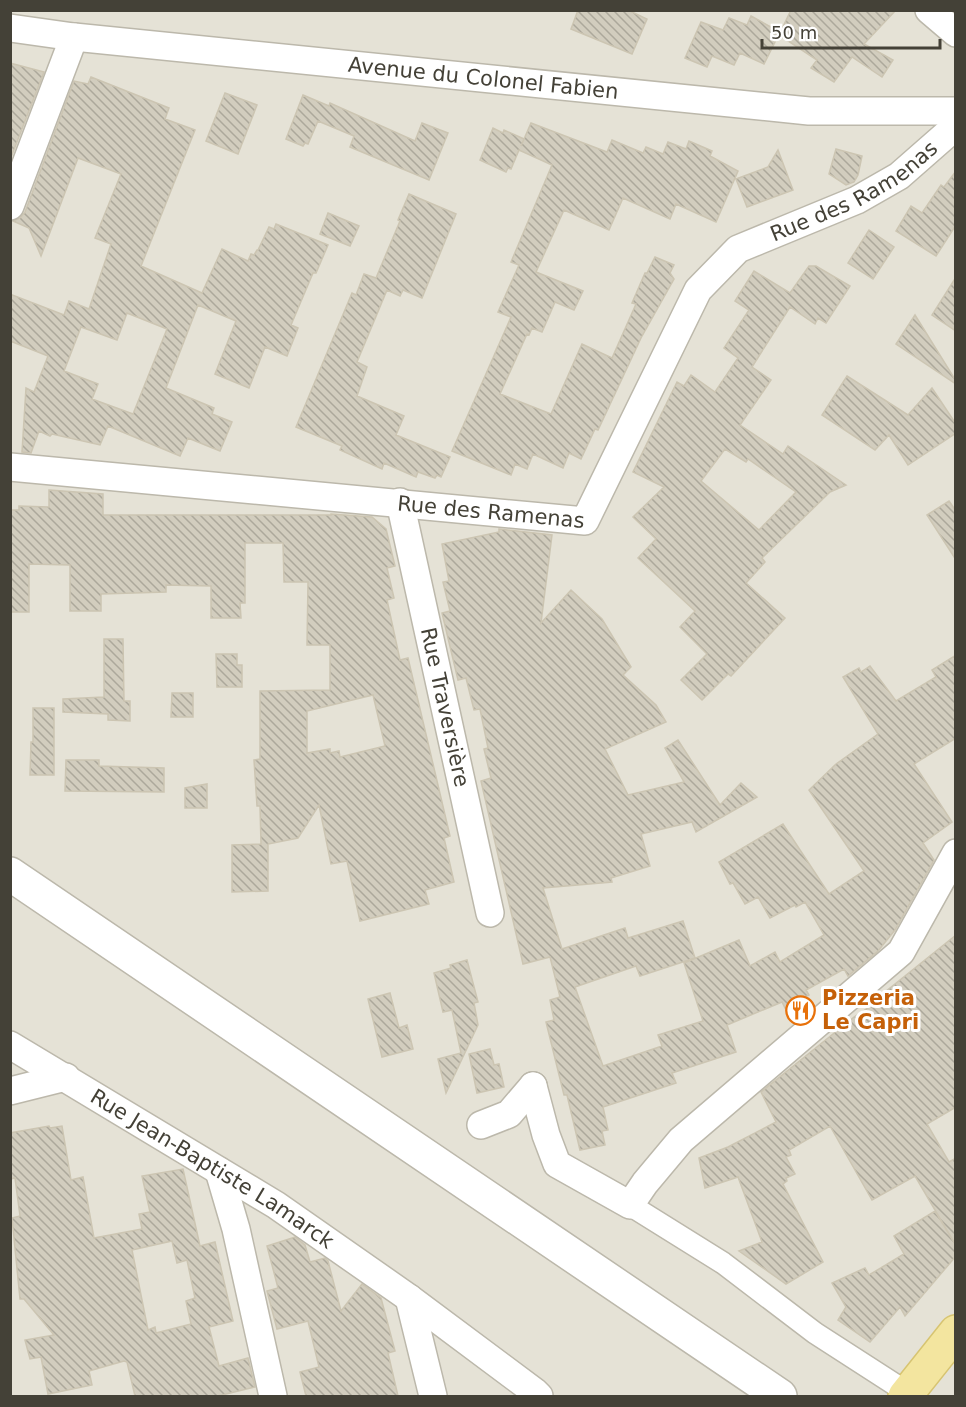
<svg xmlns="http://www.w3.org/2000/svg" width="966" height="1407" font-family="'DejaVu Sans',sans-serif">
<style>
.residential{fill:#e5e2d6}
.building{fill:url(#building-back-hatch);stroke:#ccc5b2;stroke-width:1.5;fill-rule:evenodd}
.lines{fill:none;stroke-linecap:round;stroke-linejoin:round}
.pedestrian-casing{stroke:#bcb8ab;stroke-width:24}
.minor-casing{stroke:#bcb8ab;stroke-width:30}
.tertiary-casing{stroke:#bcb8ab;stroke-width:36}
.primary-casing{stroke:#d7c471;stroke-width:36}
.pedestrian{stroke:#fff;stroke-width:21}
.minor{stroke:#fff;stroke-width:27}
.tertiary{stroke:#fff;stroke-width:33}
.primary{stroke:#f3e59f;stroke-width:33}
.labels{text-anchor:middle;stroke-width:6;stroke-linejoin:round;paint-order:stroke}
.street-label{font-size:21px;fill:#444137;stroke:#fff}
.food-label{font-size:21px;font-weight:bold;fill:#c56008;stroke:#fff;text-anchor:start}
</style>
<defs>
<pattern id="building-back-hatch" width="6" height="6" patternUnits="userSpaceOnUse" patternTransform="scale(1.5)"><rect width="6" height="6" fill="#d2cdbe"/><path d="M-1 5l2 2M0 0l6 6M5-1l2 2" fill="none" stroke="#aca89b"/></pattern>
</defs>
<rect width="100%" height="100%" fill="#f2f0e8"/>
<path class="residential" d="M11,11H955V1396H11Z"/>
<path class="building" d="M578,10H628L647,19L632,54L571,29Z
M791,10H896L864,44L893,60L882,77L852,57L834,82L811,68L817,60L779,35Z
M751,16L780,32L764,64L740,53L734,65L712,56L707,67L685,58L701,22L723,30L729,18L747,25Z
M10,63L44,72L10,160Z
M91,77L169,108L165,119L195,130L141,266L202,293L222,249L248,261L251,254L254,255L257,250H258L269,227L274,229L276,224L328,245L316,273H313L291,325L298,328L287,356L265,347L249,388L215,374L236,321L198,305L166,388L214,408L212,414L232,422L220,451L188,438L180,456L108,426L100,445L52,434L50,436L39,431L31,453L22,452L26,388L34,392L48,356L10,341V294L64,315L69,301L89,309L111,244L95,238L121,174L78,158L41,256L29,228L13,221L20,218L25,212L74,81L88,84ZM127,313L167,329L133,414L92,399L98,384L64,371L81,327L117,340Z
M225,93L257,105L238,154L206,141Z
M303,95L329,106L330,103L415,141L422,123L448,133L429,180L350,147L354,136L318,121L308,144L305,143L303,146L286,139Z
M531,123L607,152L612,140L643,153L646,147L663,154L668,142L686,149L689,141L712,151L710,156L738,171L716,222L676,204L670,219L623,198L609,230L564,210L536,272L583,291L574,310L555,302L542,332L532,328L529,335L527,334L500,394L551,414L582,344L612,358L636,304L632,303L645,273H647L655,257L674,265L670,273L674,279L641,338L598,430L595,429L581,459L569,453L563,468L533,454L527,469L515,464L511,475L452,451L511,317L498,312L519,265L511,262L552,165L519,150L511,169L508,168L506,172L480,160L493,128L503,133L504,130L524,139L521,146Z
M836,149L862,156L858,175L854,182L846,185L829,174Z
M778,150L793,190L747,207L736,179L768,167Z
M956,171V225L936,256L896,231L911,206L922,213L941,185L944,187Z
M409,194L456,214L422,298L403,290L400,296L387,290L357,362L367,367L357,396L404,416L396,435L450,457L441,477L437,475L435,478L418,472L416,477L384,463L382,469L340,450L342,446L296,427L352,293L356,295L364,274L376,278L400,221L398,220Z
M328,213L359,226L350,246L320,234Z
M869,230L894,247L873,279L848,263Z
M809,266H816L850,286L826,323L818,318L815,324L790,307L752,367L771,380L740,425L783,454L788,446L846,485L830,492L762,558L765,562L746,583L785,618L731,676L728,674L702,700L681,680L707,654L680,627L695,611L638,558L656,539L633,517L664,487L633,472L677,382L684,386L691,375L715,392L738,358L724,348L749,310L735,301L754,271L790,293ZM725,449L746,462L748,459L796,492L759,530L701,481Z
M956,277V331L932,315Z
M915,315L956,381V384L896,344Z
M847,376L908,415L932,388L956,424V433L908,465L889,435L875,450L822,415Z
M49,490L103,494V515H331V514L372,517L386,529L395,566L387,568L394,598L387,600L400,660L408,658L450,836L444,838L454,882L425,890L429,904L360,921L347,861L331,864L319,805L298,838L268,844V891L232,892V845L261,844L260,806H257L254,760L260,759V691L330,690V645H307L308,582H284L283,543H245V603H240L241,618H211V586L166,585V592L101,594V611H70V565L29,564V612H10V510H19V506L49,507ZM373,695L385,746L340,757L339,751L330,753V749L307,753V711Z
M949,501L956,511V560L927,515Z
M499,529L552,535L541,623L571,590L602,619L631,667L623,675L656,705L666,722L605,749L628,795L684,782L665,748L678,740L720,805L741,783L757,797L696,832L692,822L641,834L650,866L611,878L612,882L543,888L562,949L625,928L628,938L683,921L695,958L640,976L636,966L575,987L603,1066L662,1046L658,1035L703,1021L684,963L739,940L750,966L775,952L780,962L824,935L805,902L796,907L795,905L770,918L758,897L745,904L733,883L730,884L719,862L783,824L829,894L864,871L809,790L836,764L878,734L843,677L859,668L861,672L870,666L896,701L936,677L932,670L956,655V738L914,764L952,822L923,843L934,860L895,930L878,951L848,976L844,969L806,990L809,995L785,1008L782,1002L727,1025L736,1052L672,1073L676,1083L603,1107L608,1130L602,1131L605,1145L580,1150L567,1095H564L546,1022L554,1020L550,1000L560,997L550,957L523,964L481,781L491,778L484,749L488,748L480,709L474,710L466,678L458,680L442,613L450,611L443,582L449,581L442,544L499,532Z
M104,639H123L124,701H130V721L108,720V714L63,712V699L104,697Z
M216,654H237V665H242V687H217Z
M172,693H193V717H171Z
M33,708H54V775H30L31,742H33Z
M66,760H99V766L164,768V792L65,791Z
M207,784V808H185V788Z
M956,935V1107L927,1124L949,1162L956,1158V1256L905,1316L900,1307L870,1342L838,1320L846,1307L832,1283L865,1268L869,1275L904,1254L894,1236L935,1211L955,1244L915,1176L872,1200L830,1126L789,1150L791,1155L786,1157L795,1174L786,1178L787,1181L783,1184L823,1262L786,1284L739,1251L762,1242L738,1177L705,1188L699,1158L728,1147L776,1122L761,1092L854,1017L877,1002L875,1000Z
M467,960L478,1002L474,1003L478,1025L446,1093L438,1059L461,1053L452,1010L443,1012L434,973L451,968L450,965Z
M390,993L399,1028L407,1025L413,1049L382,1057L368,999Z
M490,1049L494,1065L499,1064L504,1087L477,1093L469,1054Z
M49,1126L50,1128L62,1126L71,1180L83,1177L94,1238L142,1229L139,1214L150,1212L142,1176L183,1169L200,1246L215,1242L233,1321L209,1327L219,1366L248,1358L255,1387L218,1396H135L127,1362L124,1361L89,1371L92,1385L48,1394L41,1357L30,1359L25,1340L54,1335L24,1299H20L12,1218L20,1216L15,1178L10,1179V1133ZM172,1241L177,1263L187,1260L195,1298L186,1301L191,1324L156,1333L155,1327L148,1330L132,1250Z
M295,1237L305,1245L310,1262L325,1258L328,1261L341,1311L362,1284L381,1298L395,1351L388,1353L398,1396H306L300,1372L319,1367L308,1321L277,1329L267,1291L278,1288L267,1246Z"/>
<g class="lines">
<defs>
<path id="pedestrian" d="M630,1205L723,1263L815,1333L908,1393"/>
<g id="minor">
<path d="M929,10L956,33"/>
<path id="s1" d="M10,28L74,37L809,111H956"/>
<path d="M10,206L74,37"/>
<path id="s2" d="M10,467L585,521L698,290L738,249L857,200L899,176L956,126"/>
<path id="s3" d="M400,502L490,913"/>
<path id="s4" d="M10,1045L276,1205L409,1298L535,1392L539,1396"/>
<path d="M533,1086L546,1135L557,1164L630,1205L645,1183L681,1140L901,952L956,853"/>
<path d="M10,1091L66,1077"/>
<path d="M481,1125L509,1114L533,1086"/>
<path d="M219,1171L236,1229L273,1396"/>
<path d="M409,1298L433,1396"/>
</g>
<path id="tertiary" d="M10,874L780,1396"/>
<path id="primary" d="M905,1396L956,1332"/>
</defs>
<use href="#pedestrian" class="pedestrian-casing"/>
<use href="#minor" class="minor-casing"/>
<use href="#tertiary" class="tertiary-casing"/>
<use href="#primary" class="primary-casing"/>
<use href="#pedestrian" class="pedestrian"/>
<use href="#minor" class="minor"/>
<use href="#tertiary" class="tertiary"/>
<use href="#primary" class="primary"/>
</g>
<defs>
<symbol id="restaurant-ring" viewBox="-11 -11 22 22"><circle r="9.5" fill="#fff" stroke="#e8710a" stroke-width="1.5"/><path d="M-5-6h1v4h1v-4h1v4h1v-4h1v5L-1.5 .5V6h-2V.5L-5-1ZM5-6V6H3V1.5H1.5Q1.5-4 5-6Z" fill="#e8710a"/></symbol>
</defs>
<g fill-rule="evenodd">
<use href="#restaurant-ring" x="784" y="994" width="33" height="33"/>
</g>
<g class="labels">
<g class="street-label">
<text dy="7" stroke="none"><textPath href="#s1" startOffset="476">Avenue du Colonel Fabien</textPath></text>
<text dy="7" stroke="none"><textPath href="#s2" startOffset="1022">Rue des Ramenas</textPath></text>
<text dy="7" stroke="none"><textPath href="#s2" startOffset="483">Rue des Ramenas</textPath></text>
<text dy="7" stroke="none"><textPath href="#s3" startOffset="210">Rue Traversière</textPath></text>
<text dy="7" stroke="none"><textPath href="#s4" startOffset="237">Rue Jean-Baptiste Lamarck</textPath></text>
</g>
<g class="food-label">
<text x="822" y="1005">Pizzeria<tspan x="822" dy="24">Le Capri</tspan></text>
</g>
</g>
<rect width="966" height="1407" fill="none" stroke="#444137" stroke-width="24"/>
<path d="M762 39v9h178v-9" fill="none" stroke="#444137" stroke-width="3"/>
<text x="771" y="39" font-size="18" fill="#444137" stroke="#ffffff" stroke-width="4.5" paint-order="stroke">50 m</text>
</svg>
